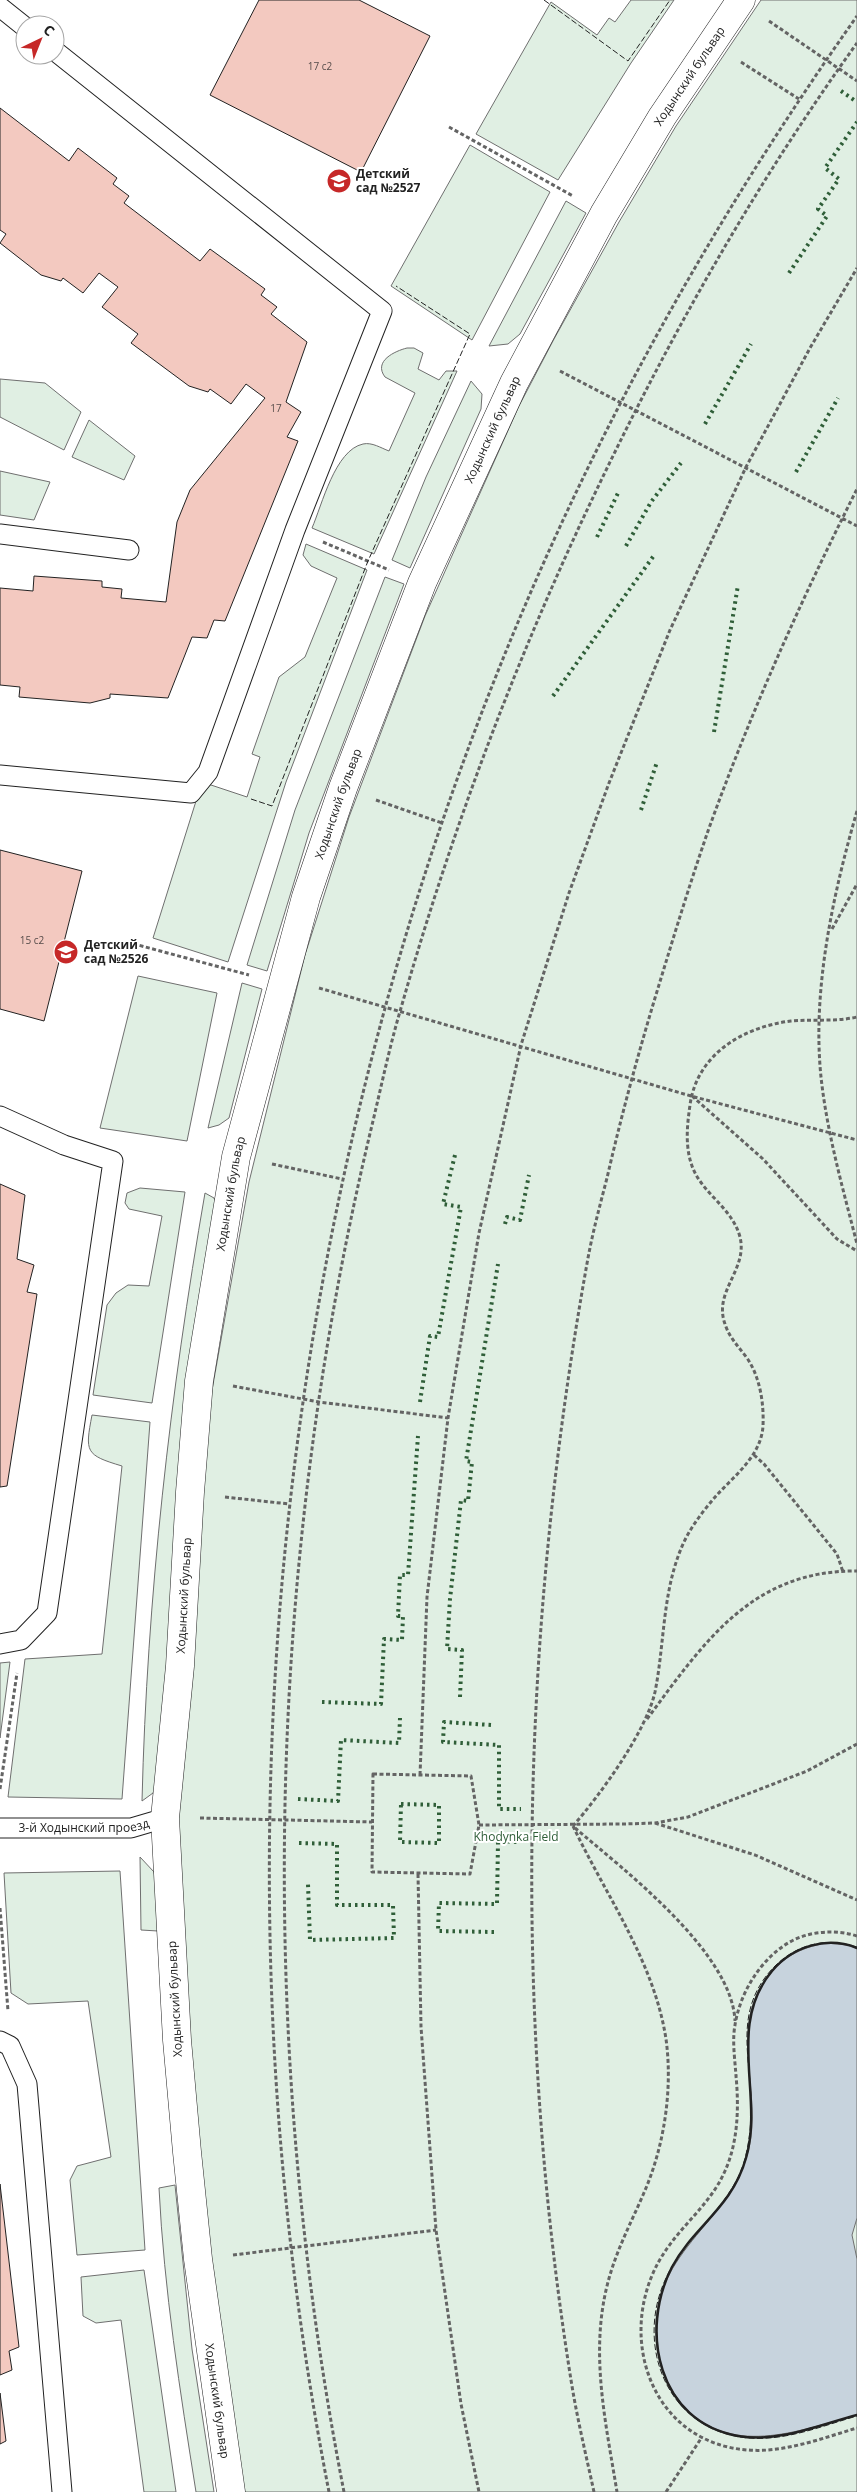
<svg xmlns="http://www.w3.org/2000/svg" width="857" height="2492" font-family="'Open Sans',sans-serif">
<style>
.green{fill:#e0efe3;stroke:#6f6f6f}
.water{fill:#c7d3dd;stroke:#6f6f6f}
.building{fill:#f3c9c0;stroke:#222}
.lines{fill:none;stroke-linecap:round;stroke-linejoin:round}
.lane-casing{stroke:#222;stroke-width:21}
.street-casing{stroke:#222;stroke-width:29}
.path{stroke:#646464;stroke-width:3;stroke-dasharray:4 2.5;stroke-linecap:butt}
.lane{stroke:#fff;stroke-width:19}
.street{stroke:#fff;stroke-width:28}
.hedge{stroke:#2f5e38;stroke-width:4;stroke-dasharray:2.5 4;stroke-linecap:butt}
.fence{stroke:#222;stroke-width:1;stroke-dasharray:6 2.5;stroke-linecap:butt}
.wall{stroke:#222;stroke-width:2.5}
.labels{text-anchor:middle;stroke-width:4;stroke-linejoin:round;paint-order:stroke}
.number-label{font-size:10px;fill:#564c4a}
.street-label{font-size:12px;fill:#222;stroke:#fff}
.poi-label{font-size:12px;font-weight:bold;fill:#222;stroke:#fff;text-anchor:start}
.park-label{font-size:12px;fill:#2f5e38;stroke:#fff}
</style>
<rect width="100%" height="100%" fill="#fff"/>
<path class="green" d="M631,0H674L631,63L558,180L476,134L551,2L597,35L609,18L615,22Z
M761,0H857V2492H243L203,2284L173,1850L211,1396L249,1182L305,955L349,817L425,616L519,406L554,339L619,222L676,126Z
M470,145L550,192L472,340L391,286Z
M566,201L586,213L520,334L508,344L489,346Z
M407,348H414L423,353L418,369L439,380L446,371H457L374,554L312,528C322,505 335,450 363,444C372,442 381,448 389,451L415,393L385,377C373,361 395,351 407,348Z
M0,379L45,383L81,412L64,450L0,417Z
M471,381L482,394L481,409L410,568L392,560L426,477Z
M89,420L135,456L124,480L72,457Z
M0,471L50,482L34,520L0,515Z
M306,544L367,570L286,782L228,962L153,938L202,782L247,797L260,757L252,754L279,677L305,657L337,578L311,566L303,555Z
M385,577L404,584L309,833L267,971L247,965L295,810Z
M138,976L217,993L187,1141L100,1128Z
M242,983L262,989L229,1118L219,1125L208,1128Z
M140,1188L185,1192L152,1403L93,1395L107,1305L116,1293L128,1285L149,1286L162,1216L129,1209L125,1203L127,1193Z
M205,1193L214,1198L219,1211L158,1784L153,1793L142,1801C147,1597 170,1394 205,1193Z
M92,1415L150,1422L122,1799L8,1797L25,1659L102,1654L122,1466C85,1455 85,1452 92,1415Z
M10,1662L0,1738V1663Z
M140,1857L154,1872L157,1884L158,1931L141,1930Z
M120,1871L145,2250L77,2255L70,2180L77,2166L111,2157L88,2001L28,2004L11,1993L4,1873Z
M175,2185L192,2349L214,2492H196C180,2391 164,2290 159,2188Z
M144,2270L176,2492H144L121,2320L96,2323L83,2316L81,2277Z"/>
<path class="water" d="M826,1943L847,1945L857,1948V2218L852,2235L857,2259V2415C798,2431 728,2459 681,2403C666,2384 658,2364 656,2340C649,2246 739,2223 751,2137C758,2084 731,2026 766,1979C782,1957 800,1948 826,1943Z"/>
<path class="building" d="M259,0H359L430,36L361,172L210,95Z
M0,108L69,161L78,148L117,178L113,184L129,196L124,203L200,261L210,249L265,289L261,295L277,307L271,314L307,342L286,402L301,412L287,437L298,441L225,621L214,620L207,638L192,637L168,698L110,694V698L90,703L19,697L20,687L0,685V588L33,591L34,576L102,581V587L122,589L121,598L166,602L177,522L190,490L265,398L246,384L231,404L210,389L208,392L189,386L131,343L138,334L102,307L118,287L99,273L83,293L63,278L61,281L41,275L0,243L6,234L0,230Z
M0,850L82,871L44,1021L0,1009Z
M0,1184L25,1195L17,1259L34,1265L27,1292L37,1294L7,1486L0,1487Z
M0,2184L19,2347L9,2351L12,2370L0,2375Z
M0,2393L6,2441L0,2444Z"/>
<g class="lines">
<defs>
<g id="lane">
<path d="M0,7L25,27"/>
<path d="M0,534L129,550"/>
<path d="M0,775L191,793L208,772L295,530L382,311L55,51"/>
<path d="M0,1116L64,1145L113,1161L47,1613L21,1640L0,1644"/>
<path id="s1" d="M0,1828H131L165,1818"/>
<path d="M0,2041L10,2046L27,2084L62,2492"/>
</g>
<g id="street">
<path id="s2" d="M231,2492L198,2259L187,2152L177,2040L165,1818L180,1666L190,1492L199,1381L236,1157L306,897L343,788L422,583L514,383L604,214L662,117L741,0"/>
</g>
</defs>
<use href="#lane" class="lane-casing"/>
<use href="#street" class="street-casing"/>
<path class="path" d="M769,21L857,81
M741,62L799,99
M449,127L573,196
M560,371L857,526
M323,542L389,570
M376,800L442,823
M857,811C833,894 812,990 821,1077C827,1133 843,1189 857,1244
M832,929L857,884
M127,942L249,975
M319,988L691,1096L857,1140
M692,1096L763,1159L837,1239L857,1251
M272,1164L342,1179
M233,1386L319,1402L448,1418
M754,1455L764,1464L837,1554L843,1572
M225,1497L289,1504
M647,1719C703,1644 751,1570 857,1571
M373,1774L471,1776L479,1825L470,1874L372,1872Z
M420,1775L427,1597L448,1418L479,1233L521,1045L569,893L609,783L670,630L746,467L810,348L857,268
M0,1789L17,1673
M200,1818L372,1822
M655,1823L755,1855L857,1900
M479,1825L624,1824L655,1823L688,1817L807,1771L857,1744
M573,1826C600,1795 646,1732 655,1692C665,1642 662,1589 684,1542C692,1525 704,1510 716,1496C735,1475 761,1456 763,1426C764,1403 760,1377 747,1358C738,1346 729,1337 725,1324C713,1291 748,1270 740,1237C732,1207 702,1194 692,1166C685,1146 687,1126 690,1105C697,1054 743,1027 791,1021C813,1019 835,1022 857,1017
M573,1826C606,1896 654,1961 666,2039C673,2090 664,2148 643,2195C630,2225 615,2253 607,2286C590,2355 606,2424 617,2492
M575,1828C624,1870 732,1952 735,2021
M418,1874L421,2027L436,2230L461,2404L479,2492
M0,1908L8,2011
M857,1936C835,1929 808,1931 788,1943C760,1960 740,1993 735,2025C732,2041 735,2060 736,2076C739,2108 738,2142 725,2171C707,2212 669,2232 651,2278C621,2354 660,2444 748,2450C784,2453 823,2438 857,2428
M233,2255L436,2230
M329,2492C204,1851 276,1170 540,571C626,376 734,190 857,16
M344,2492C256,2041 265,1567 373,1121C382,1083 390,1045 401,1008C452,829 517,656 597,489C671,334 756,183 857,43
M594,2492C586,2455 577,2418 571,2380C512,2010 521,1628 588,1258C593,1231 600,1205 607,1178C621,1117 637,1058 655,998C672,942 689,886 708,831C750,714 801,600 857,489
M666,2492L702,2437"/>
<use href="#lane" class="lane"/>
<use href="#street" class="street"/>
<path class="hedge" d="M841,91L857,102
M789,273L827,216L818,209L839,179L825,168L857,122
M705,424L751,344
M796,472L838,398
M597,537L619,491
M626,546L651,502L681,463
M553,696L655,554
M714,732L738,585
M641,810L657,762
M505,1224L507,1217L520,1220L529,1175
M420,1402L430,1336L438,1337L461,1207L443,1204L455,1155
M460,1697L462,1650L447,1649L450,1599L461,1500L468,1501L472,1462L466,1461L498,1264
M322,1702L381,1704L384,1639L402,1640L403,1616H398L400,1575H408L418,1436
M491,1725L444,1722L443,1742L499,1745V1809H521
M298,1799L338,1801L341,1740L399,1743L400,1718
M401,1804L439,1805V1843L400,1842Z
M299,1843L337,1844V1905H393L394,1938L310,1940L308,1884
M494,1932L438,1931L439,1903L497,1904L498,1841L519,1842"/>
<path class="fence" d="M544,0L628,61L670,0
M251,799L272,806L368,561L470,334L396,286
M857,1947C820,1935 786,1948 764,1979C735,2020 752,2064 751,2109C751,2127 749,2145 744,2162C730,2208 686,2234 666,2278C634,2346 668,2432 749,2438C786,2441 822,2426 857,2416"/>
<path class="wall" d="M857,1948C827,1936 793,1946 772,1971C726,2026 764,2096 746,2158C732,2208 694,2226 672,2267C639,2331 658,2422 738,2436C778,2443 819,2425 857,2415"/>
</g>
<defs>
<symbol id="school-disc" viewBox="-11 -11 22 22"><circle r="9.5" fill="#c62828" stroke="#fff"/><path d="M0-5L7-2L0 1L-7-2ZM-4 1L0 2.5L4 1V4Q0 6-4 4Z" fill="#fff"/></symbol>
</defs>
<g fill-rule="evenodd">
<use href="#school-disc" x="325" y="167" width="28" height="28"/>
<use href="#school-disc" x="52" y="938" width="28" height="28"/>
</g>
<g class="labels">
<g class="number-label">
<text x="320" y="70">17 с2</text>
<text x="276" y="412">17</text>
<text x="32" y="944">15 с2</text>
</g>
<g class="street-label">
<text dy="4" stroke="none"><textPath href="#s2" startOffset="2521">Ходынский бульвар</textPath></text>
<text dy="4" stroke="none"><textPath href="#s2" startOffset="2116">Ходынский бульвар</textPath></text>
<text dy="4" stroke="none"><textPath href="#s2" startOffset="1711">Ходынский бульвар</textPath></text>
<text dy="4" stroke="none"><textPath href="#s2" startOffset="1306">Ходынский бульвар</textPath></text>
<text dy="4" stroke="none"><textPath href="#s2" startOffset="901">Ходынский бульвар</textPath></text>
<text dy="4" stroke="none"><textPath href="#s1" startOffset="84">3-й Ходынский проезд</textPath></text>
<text transform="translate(175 1999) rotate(-93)" y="4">Ходынский бульвар</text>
<text transform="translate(217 2401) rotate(82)" y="4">Ходынский бульвар</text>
</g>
<g class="poi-label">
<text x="356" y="178">Детский<tspan x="356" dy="14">сад №2527</tspan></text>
<text x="84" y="949">Детский<tspan x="84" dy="14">сад №2526</tspan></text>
</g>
<g class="park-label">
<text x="516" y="1841">Khodynka Field</text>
</g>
</g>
<g transform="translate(40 40) rotate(43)"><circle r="24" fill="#ffffff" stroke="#a7a7a7"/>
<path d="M0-4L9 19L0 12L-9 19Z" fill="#c62828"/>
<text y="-8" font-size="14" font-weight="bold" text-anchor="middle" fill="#222222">С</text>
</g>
</svg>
